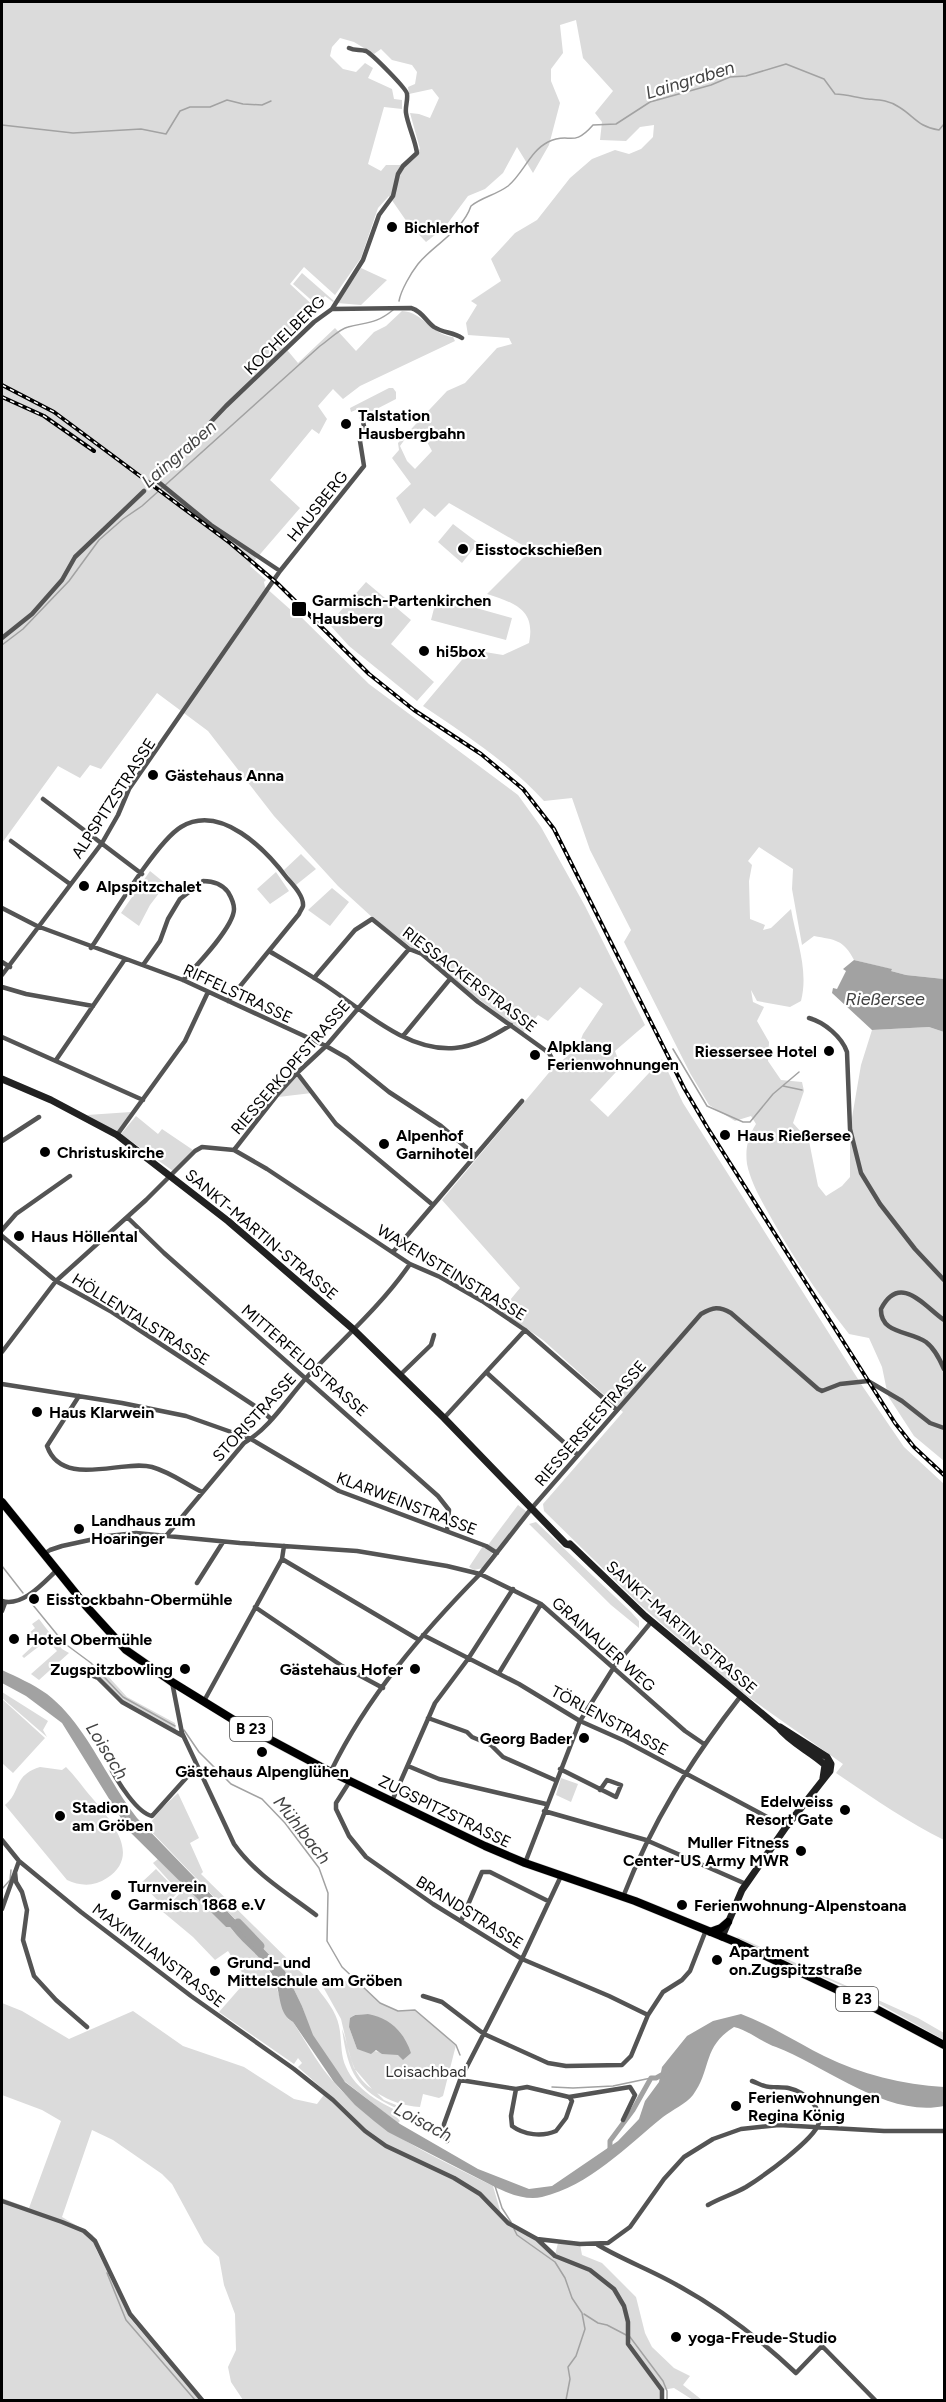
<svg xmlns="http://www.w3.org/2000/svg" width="946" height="2402" font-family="Figtree,sans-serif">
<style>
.green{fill:#dbdbdb;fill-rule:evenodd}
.water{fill:#a2a2a2}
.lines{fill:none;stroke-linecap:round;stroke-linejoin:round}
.stream{stroke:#a2a2a2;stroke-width:1.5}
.canal{stroke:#a2a2a2;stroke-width:5}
.river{stroke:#a2a2a2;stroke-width:9}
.primary-casing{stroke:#dbdbdb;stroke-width:9}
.street{stroke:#545454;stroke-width:4.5}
.secondary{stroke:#212121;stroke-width:7}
.primary{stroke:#000;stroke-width:8}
.rail-casing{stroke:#000;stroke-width:4}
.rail{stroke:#fff;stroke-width:1.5;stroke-dasharray:4.5;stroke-linecap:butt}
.poi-dot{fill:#000;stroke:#fff;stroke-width:2}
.labels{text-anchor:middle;stroke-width:4.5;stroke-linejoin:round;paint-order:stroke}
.shield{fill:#fff;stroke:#4c4c4c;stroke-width:1.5}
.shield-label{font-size:15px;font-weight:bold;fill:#000}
.poi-label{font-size:16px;font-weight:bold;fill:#000;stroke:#fff;text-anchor:start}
.street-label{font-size:16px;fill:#000;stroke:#fff}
.park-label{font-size:16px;fill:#323232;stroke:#fff}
.water-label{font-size:18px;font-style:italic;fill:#434343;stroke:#fff}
</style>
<rect width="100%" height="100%" fill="#fff"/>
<path class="green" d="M2,2H944V979L906,975L891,971V969L854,960C843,939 835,940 814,936L802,945L792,889L793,869L759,847L748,861L752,865L749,881L750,919L765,925L763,930L771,928L791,909C796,939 809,970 801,1001L790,1007L757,1001L751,990L753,1002L764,1007L757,1021L769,1042L768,1061L781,1080L802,1082L804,1091L793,1123L809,1141L818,1186L826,1196L842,1186L850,1177V1129L861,1065L872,1030L929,1027L944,1032V1461L914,1436L888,1396L882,1367L869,1338L849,1334C821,1298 796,1262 774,1223C764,1205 751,1184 747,1164C745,1148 748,1137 756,1124L751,1116L735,1121L709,1105L690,1073L624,942L631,930L590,850L572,798L544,801C509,763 466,735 423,706L466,655L473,650L503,655L529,643C536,609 514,603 487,594L531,550L449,503L435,517L424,508L410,524L396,498L411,484L392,458L399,450L398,443L447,391L465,383L497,348L512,344L509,338L468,335L466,323L477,305L471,301L501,281L491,259L515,233L537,220L570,178L592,159L615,150L629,154L641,149L653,137L654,125L640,127L626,141L600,140L602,122L595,113L613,91L583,58L576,20L560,25L563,53L551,69V81L560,103L549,145L533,173L517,147L503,173L485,189L468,196L445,227L426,242L407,222L389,196L378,208L361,258L335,295L304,267L290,284L319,311L283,345L298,363L335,328L356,351L374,332L386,326L402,311C423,312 432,335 453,337L455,341L360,386L343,399L333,389L318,406L327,419L319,434L312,429L270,480L300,508L250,566L266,580L264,582L265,587L292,611L294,610L369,684L518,795L541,827L585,906L645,1025L615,1051L618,1059L610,1067L616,1072L590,1100L608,1117L662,1059L683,1103L863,1387L904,1447L944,1484V1840C906,1821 871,1797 836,1773L843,1764L737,1689L639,1604L544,1511L543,1504L623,1412L543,1340L501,1311L520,1288L442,1200L552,1069L578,1047L583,1034L603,1004L580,987L548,1021L538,1015L523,1033L373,918L338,886L274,816L208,731L157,693L101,769L90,765L80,778L58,766L2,843ZM340,38L354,42L374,54L381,49L392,60L412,65L417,72L415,84L408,87L409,94L432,89L439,98L430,118L419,114L410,113L420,149L400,165H386L381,171L368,164L384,107L402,109V100L394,99L392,89L368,78L373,68L365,63L356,72L343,69L330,56L332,47ZM420,429L432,451L415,469L407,461L400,446L408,435Z
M361,268L387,280L361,305L337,303Z
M302,273L334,301L333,302L325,296L317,305L293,284Z
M389,388H393L396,392V399L363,416L360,408L351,412L350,408Z
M453,524L478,543L462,563L438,542Z
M366,582L411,620L391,644L434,682L417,701L349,646L329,624Z
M437,597L512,618L506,640L431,620Z
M301,854L316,869L296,885L284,870Z
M150,871L166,884L150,905L139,926L121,913Z
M276,872L289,891L270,904L257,889Z
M332,888L349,902L330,926L308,910Z
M297,1074L312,1093L278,1097Z
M131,1112L117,1132L87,1115Z
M136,1116L158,1134L162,1129L193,1150L173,1171L121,1134Z
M518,1505L527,1512L496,1550L488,1545Z
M536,1522L631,1612L639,1621V1628L611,1605L529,1524Z
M483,1546L493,1552L483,1568L474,1570L469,1567Z
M39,1619L62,1649L69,1653L39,1680L31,1674L57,1651L47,1640L24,1658L22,1656L36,1643L28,1634L35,1628L32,1624Z
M97,1664L127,1697L175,1723L176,1731L122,1700L91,1668Z
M2,1692L48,1721L43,1730L47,1737L2,1698Z
M2,1699L45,1738L13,1773L2,1763Z
M40,1767L62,1770L66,1767C76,1777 84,1789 93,1799C111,1821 142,1855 107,1878C94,1887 80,1886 67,1880L5,1805C22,1791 12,1776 40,1767Z
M561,1778L578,1784L571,1802L556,1795Z
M178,1793L199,1838L190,1843L203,1872L201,1874L318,1989C326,2000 336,2011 339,2026C342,2039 340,2055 346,2067C356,2090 381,2104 403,2113L400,2118L392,2112L400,2121L398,2123L338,2076L312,2035L302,2006L285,1971L147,1827L162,1808Z
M158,1859L226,1927H230C238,1938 249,1944 258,1954C274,1972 279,1997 288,2019L293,2022C306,2042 317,2063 332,2080C376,2132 433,2156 493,2186L502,2217L537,2239L555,2255L558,2243L580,2244L582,2255L602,2263L636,2297L645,2333L652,2347L674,2368L690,2376L683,2385L702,2400H693L674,2388L662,2390V2400H243L231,2382L228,2367L236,2350L235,2314L224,2285L219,2257L204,2243L172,2184L162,2174L113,2140L92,2130L62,2217L93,2235L96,2249L130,2318L199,2400H2V2198L29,2208L61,2121L42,2110L2,2095V2003L22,2011L69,2039L133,2011L183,2046L244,2067L294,2099L317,2104L326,2092L298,2067L302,2063L298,2058L294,2064L219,2012L247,1980L228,1951L215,1960L193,1937L163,1912L180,1893L153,1863Z
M156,1869L178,1892L164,1907L141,1883Z
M736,1936L918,2018L944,2033V2040L863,1995L743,1942Z
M336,1979L359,1984L380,2003L398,2011L415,2010L456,2045L443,2096L439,2098L423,2094L420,2107C404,2106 390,2101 377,2093L384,2100L396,2105V2108C355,2089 348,2071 342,2029C351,2052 350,2074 372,2089L354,2068L349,2053L341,2019L322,1985ZM368,2014L411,2053C391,2056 377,2050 357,2049L349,2027L354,2015Z"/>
<path class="water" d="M854,960L892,969L891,971L906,975L944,979V1032L929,1027L872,1030L832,993L833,988L837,989L846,971L843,969Z
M2,1670C17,1677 33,1684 47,1694C87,1725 106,1779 137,1818L285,1971L302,2006L313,2035L345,2082L400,2124L478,2169L529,2189L552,2186L618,2141L639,2119L645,2101L659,2082L662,2067L687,2036L713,2021L741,2014C770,2025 796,2042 824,2056C861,2074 903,2085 944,2087V2106C887,2118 826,2066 776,2047C761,2042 750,2031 734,2027C702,2047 712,2069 693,2095C686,2104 672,2110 663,2117C627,2146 589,2186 542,2197C526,2201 507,2193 493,2186L388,2132L374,2121L355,2105L334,2082L293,2022C278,2014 281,1994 275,1980C265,1958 244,1946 230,1927H226L129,1831L62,1723L26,1696L2,1683Z
M368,2014C390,2018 404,2032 411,2053L403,2060L398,2055L382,2054L376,2050L371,2054L357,2049L349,2027L350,2018L355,2015Z"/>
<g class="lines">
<path class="stream" d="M2,125L73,133L141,129L166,134L180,111L190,107H210L227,100L243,104L262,105L271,101
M399,301C401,290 411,273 418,264C435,243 462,232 471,206C482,197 496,195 508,186C523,174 530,151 548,142C570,131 572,149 593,125L616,124L650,102L711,85L730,77L746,76L786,64L824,79L835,94C847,94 857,98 868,99C879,100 888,100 899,107C914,116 918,127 939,130L944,124
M2,645L23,629L69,581L99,540L123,519L142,506L320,346C329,340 339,329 348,327C367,322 376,324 393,310
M673,1049L707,1106L743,1122H750L773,1094L799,1072
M783,1086L802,1090
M2,1566L23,1593
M28,1599L64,1643L91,1663L123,1697L175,1726
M184,1730L199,1752L231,1784L262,1799L285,1823L319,1868L328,1893L327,1941L342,1967L380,2003L398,2011L415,2010L456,2045L460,2055
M2,1889L10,1880L11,1870
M552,2087L573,2088L613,2086L651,2078
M495,2186L502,2208L511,2222
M514,2229L517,2235L555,2262L565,2278L572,2298L582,2313L585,2329L576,2356L568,2367L570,2379L566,2400
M107,2273L126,2320L195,2400
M584,2314L598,2323L607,2325L630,2337L663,2381L667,2391V2400"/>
<path class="canal" d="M610,2149V2141L633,2110L651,2078H656L667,2072"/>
<path class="river" d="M238,1923L260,1946"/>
<defs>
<path id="primary" d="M2,1502L86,1606L126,1650L172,1682L237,1722L329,1771L485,1846L525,1863L635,1901L738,1943L865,2003L944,2045
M710,1932L721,1928L728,1922"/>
</defs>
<use href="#primary" class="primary-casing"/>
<path class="street" d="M332,309L411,308C422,311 426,321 434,327C443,333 453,332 462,338
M280,571L211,525L156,480L226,406L314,322L332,309L363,260L379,215L393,196L398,174L403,166L417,153C415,139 408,126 406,113C405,107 408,100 407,94C407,89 372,54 366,51C360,49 355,51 349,48
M2,638L32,614L62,580L75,557L144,491
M43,799L142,874
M11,841L70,884
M2,908L37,926L183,980L326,1046L347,1058L389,1092L441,1126L475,1155
M91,948C110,920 156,842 181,827C221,803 266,850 287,878C293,885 304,896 303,906C302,909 300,911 299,914L228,1001
M269,951C289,963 309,974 328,987C365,1012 408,1052 455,1048C476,1046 493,1036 511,1025
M2,962L10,967
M143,965L160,941L168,919L180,899L203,881C213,881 222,884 228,892C231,897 234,903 234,909C234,927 196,966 183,980
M2,975L102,843L118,815L129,789L280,571L364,466L360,441L364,426L362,418
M314,978L355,930L372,919L409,949L422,954L478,1002L549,1053L555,1064
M2,987L26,994L93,1006
M809,1018C824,1022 842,1037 847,1052L850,1129L861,1173L880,1204L915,1249L944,1280
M403,1036L450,979
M2,1037L143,1100
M56,1060L125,959
M297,1073L336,1124L433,1205
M117,1135L185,1041L208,992
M2,1141L39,1117
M234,1150L277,1095L297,1073L326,1046L409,949
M127,1217L164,1253L438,1496L449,1510L447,1531
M2,1230L16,1214L70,1176
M2,1236L56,1281L112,1312L261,1410L271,1419
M393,1252L522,1101
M944,1320C925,1307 900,1272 881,1309C880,1334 910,1331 926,1342C935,1349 940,1360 944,1369
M2,1352L56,1281L146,1200L195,1151L202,1147L234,1150L267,1169L410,1264L440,1277L482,1301L525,1330L617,1410
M487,1373L578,1455
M400,1375L431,1345L434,1335
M2,1384L122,1403L186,1416L251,1439L339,1491L486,1546L497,1553
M79,1396L47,1446C62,1489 122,1459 152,1467C170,1472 186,1484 202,1492
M444,1418L525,1330
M166,1536L244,1443C270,1428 287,1399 307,1377C341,1341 382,1305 410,1264
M44,1554L50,1550L62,1546L108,1536L136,1533L240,1543L357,1551L447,1566L480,1574L531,1509L701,1314C713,1307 719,1306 731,1313L818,1389L822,1391L840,1384L868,1381L902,1401L930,1423L944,1428
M282,1559L419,1640
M197,1583L223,1542
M2,1601C23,1607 43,1583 57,1570
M255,1607L342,1666L383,1688
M2,1611L5,1603
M423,1635L519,1684L580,1721L625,1741L786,1827
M499,1673L541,1604
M88,1674L98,1678L122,1702L183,1736
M172,1682L182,1733L234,1844C255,1874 287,1893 316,1915
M204,1701L282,1559L284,1546
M428,1718L467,1732L472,1737L491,1745L503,1757L555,1780
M408,1766L439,1779L546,1804
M111,1769C118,1782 137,1813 152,1816L196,1767
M560,1769L616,1797L621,1785L607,1780L600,1790
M331,1771C367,1697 422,1633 480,1574L541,1604L685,1731L704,1744
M350,1781L336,1803V1809L349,1836L366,1857L433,1904L522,1959L609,1996L648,2015
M392,1801L435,1703L468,1659L513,1589
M544,1811L646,1840L746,1884
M2,1840L19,1861L81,1912L191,1996L294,2069L333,2100L365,2131L386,2146L454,2178L480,2194L508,2223L537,2239L580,2244L608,2243L630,2227L664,2179L684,2157L713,2139L741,2129L779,2125L884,2131H944
M525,1863L580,1721L614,1667L652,1621
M15,1872L16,1882L22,1892L27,1910L23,1940L34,1976L56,2000L87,2027
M623,1897C652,1822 691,1760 740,1697
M2,1909L19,1861
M461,1921L482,1872H490L548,1901
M423,1996L442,2002L484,2034L548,2063L566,2066L622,2065L631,2056L648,2015L663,1992L682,1980L690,1971L706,1930
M460,2080L516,2089L511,2116L512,2126C524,2135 542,2137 556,2131L566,2118L572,2101L569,2097L527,2087L516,2089
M569,2097L630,2087L635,2095L623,2120
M447,2141L444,2136V2124L460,2080L522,1959L561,1876
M2,2201L62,2222L84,2231L95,2241L130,2314L202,2400
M708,2205C720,2198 734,2194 746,2187C762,2177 814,2140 819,2123C822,2111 811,2099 801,2093C790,2086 781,2088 770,2087C764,2087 758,2083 752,2081
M537,2239L555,2256L590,2270L614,2289L624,2306L628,2322V2344L662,2390V2400
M598,2245C623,2260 651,2270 677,2285C721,2309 760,2339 796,2373L822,2346L875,2400"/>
<path class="secondary" d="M2,1079L51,1100L117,1135L228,1221L353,1329L444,1418L566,1544L570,1545
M570,1544L645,1616L778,1727C790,1743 810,1751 825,1765L823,1778
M722,1937L742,1890L786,1827L830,1771L831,1764L827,1757L780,1727"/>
<use href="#primary" class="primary"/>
<defs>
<path id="rail" d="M2,385L54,412L230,543L278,584L369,674L414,710L481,754L523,789L554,829L684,1088L707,1127L895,1423L914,1447L944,1475
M2,397L44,416L94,451"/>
</defs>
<use href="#rail" class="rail-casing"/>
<use href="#rail" class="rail"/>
</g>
<g class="poi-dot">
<circle cx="392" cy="227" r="6"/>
<circle cx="346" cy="424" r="6"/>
<circle cx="463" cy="549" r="6"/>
<rect x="291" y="601" width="16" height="16" rx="3"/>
<circle cx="424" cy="651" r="6"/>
<circle cx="153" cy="775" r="6"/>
<circle cx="84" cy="886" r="6"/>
<circle cx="829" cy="1051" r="6"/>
<circle cx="535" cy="1055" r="6"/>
<circle cx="725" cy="1135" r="6"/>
<circle cx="384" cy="1144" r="6"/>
<circle cx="45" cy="1152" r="6"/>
<circle cx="19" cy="1236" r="6"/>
<circle cx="37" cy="1412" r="6"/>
<circle cx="79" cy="1529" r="6"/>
<circle cx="34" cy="1599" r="6"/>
<circle cx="14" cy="1639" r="6"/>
<circle cx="185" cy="1669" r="6"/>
<circle cx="415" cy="1669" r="6"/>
<circle cx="584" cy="1738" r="6"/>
<circle cx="262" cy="1752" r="6"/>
<circle cx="845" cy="1810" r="6"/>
<circle cx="60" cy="1816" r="6"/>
<circle cx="801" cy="1851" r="6"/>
<circle cx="116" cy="1895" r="6"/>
<circle cx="682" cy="1905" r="6"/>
<circle cx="717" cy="1960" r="6"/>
<circle cx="215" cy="1971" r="6"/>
<circle cx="736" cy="2106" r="6"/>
<circle cx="676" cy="2337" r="6"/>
</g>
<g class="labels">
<g class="shield">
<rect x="230" y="1717" width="42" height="24" rx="4.5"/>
<rect x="836" y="1987" width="42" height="24" rx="4.5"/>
</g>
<g class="shield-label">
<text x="251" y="1734">B 23</text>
<text x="857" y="2004">B 23</text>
</g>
<g class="poi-label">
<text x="404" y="233">Bichlerhof</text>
<text x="358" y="421">Talstation<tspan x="358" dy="18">Hausbergbahn</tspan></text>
<text x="475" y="555">Eisstockschießen</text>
<text x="312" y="606">Garmisch-Partenkirchen<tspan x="312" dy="18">Hausberg</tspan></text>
<text x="436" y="657">hi5box</text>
<text x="165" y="781">Gästehaus Anna</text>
<text x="96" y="892">Alpspitzchalet</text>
<text x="547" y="1052">Alpklang<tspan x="547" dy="18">Ferienwohnungen</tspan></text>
<text x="817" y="1057" text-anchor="end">Riessersee Hotel</text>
<text x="396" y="1141">Alpenhof<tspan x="396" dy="18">Garnihotel</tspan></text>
<text x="737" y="1141">Haus Rießersee</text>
<text x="57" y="1158">Christuskirche</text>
<text x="31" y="1242">Haus Höllental</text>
<text x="49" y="1418">Haus Klarwein</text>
<text x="91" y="1526">Landhaus zum<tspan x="91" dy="18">Hoaringer</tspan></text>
<text x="46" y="1605">Eisstockbahn-Obermühle</text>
<text x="26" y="1645">Hotel Obermühle</text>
<text x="173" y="1675" text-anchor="end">Zugspitzbowling</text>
<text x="403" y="1675" text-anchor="end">Gästehaus Hofer</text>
<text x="572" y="1744" text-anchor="end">Georg Bader</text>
<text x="262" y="1777" text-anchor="middle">Gästehaus Alpenglühen</text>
<text x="833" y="1807" text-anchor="end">Edelweiss<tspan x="833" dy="18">Resort Gate</tspan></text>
<text x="72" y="1813">Stadion<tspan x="72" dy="18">am Gröben</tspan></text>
<text x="789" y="1848" text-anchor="end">Muller Fitness<tspan x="789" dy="18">Center-US Army MWR</tspan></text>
<text x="128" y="1892">Turnverein<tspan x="128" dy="18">Garmisch 1868 e.V</tspan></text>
<text x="694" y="1911">Ferienwohnung-Alpenstoana</text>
<text x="729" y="1957">Apartment<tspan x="729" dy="18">on.Zugspitzstraße</tspan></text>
<text x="227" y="1968">Grund- und<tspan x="227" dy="18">Mittelschule am Gröben</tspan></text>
<text x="748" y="2103">Ferienwohnungen<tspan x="748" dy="18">Regina König</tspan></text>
<text x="688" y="2343">yoga-Freude-Studio</text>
</g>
<g class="street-label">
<text transform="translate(284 335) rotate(-44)" y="6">KOCHELBERG</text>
<text transform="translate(317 506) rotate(-51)" y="6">HAUSBERG</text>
<text transform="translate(113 798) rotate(-57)" y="6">ALPSPITZSTRASSE</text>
<text transform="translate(470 979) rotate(37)" y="6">RIESSACKERSTRASSE</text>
<text transform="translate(238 993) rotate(25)" y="6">RIFFELSTRASSE</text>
<text transform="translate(290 1067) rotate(-49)" y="6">RIESSERKOPFSTRASSE</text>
<text transform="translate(262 1234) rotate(40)" y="6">SANKT-MARTIN-STRASSE</text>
<text transform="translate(452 1272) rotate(31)" y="6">WAXENSTEINSTRASSE</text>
<text transform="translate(141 1319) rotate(32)" y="6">HÖLLENTALSTRASSE</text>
<text transform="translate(305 1360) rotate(41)" y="6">MITTERFELDSTRASSE</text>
<text transform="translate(254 1417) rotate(-47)" y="6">STORISTRASSE</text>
<text transform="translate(590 1423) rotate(-49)" y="6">RIESSERSEESTRASSE</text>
<text transform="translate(407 1503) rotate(21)" y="6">KLARWEINSTRASSE</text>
<text transform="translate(682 1627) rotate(41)" y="6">SANKT-MARTIN-STRASSE</text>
<text transform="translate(604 1644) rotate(42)" y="6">GRAINAUER WEG</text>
<text transform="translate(610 1720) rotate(28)" y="6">TÖRLENSTRASSE</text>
<text transform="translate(445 1811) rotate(26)" y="6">ZUGSPITZSTRASSE</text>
<text transform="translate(470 1912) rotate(32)" y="6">BRANDSTRASSE</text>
<text transform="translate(159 1955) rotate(37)" y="6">MAXIMILIANSTRASSE</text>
</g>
<g class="park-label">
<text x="426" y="2077">Loisachbad</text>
</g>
<g class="water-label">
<text transform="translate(690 80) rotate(-17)" y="6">Laingraben</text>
<text transform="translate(179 454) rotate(-41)" y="6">Laingraben</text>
<text x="885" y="1005">Rießersee</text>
<text transform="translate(107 1751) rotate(58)" y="6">Loisach</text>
<text transform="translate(302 1830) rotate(52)" y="6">Mühlbach</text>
<text transform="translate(423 2122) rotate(28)" y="6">Loisach</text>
</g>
</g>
<rect width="946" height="2402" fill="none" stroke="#000000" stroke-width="6"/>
</svg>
